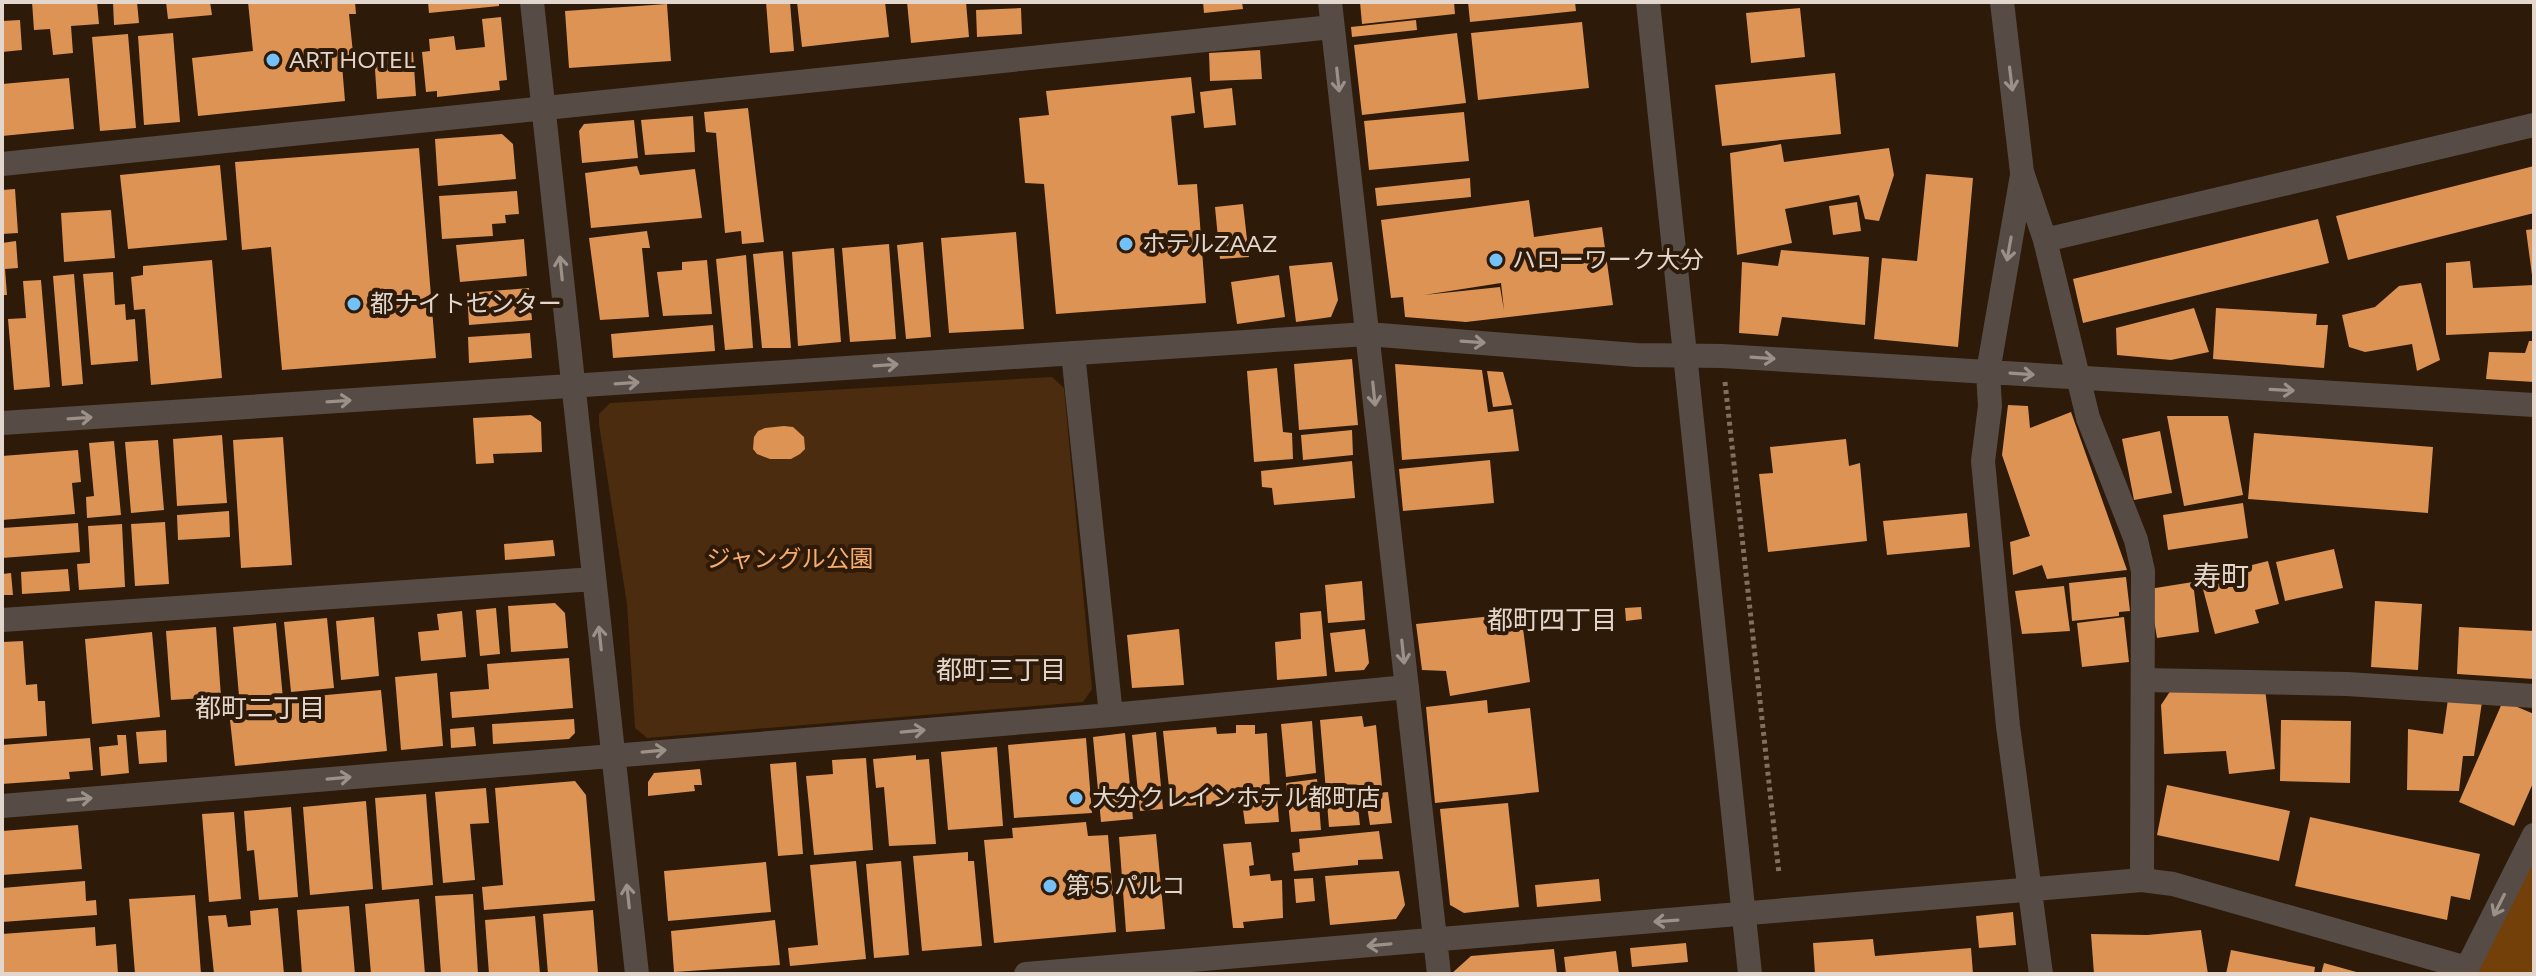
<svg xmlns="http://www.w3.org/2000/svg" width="2536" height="976" font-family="Figtree,'Noto Sans JP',sans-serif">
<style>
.green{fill:#4c2c0e}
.water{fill:#734009}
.building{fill:#dc9354;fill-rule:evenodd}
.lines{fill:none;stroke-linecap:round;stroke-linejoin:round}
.path{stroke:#807062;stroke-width:5;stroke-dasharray:4 4;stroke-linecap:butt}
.minor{stroke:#564c45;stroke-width:24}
.tertiary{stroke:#564c45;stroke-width:24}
.oneway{stroke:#9c9188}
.poi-dot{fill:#73c1f6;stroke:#2d1a09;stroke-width:3}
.labels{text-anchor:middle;stroke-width:8;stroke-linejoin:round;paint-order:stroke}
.poi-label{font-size:24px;fill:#e3d6cc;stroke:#2d1a09;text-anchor:start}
.park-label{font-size:24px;fill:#f7ac6d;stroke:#2d1a09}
.neighbourhood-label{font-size:26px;fill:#e3d6cc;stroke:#2d1a09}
.quarter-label{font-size:28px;fill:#e3d6cc;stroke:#2d1a09}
</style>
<rect width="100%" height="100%" fill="#2d1a09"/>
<path class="green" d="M1052,377L1064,388L1092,689L1083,702L647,738L635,728L627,604L599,424V414L610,403Z"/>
<path class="water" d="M2534,858V974H2476Z"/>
<path class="building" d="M32,2H97L99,24L71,26L73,53L53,55L50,29L34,30Z
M113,2H137L139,23L114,25Z
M166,2H210L212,15L168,19Z
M248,2H355L356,14H349L354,63L342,65L345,101L198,116L192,58L253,51Z
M428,2H499V6L429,13Z
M766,2H790L794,51L770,53Z
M797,2H885L889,37L802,47Z
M907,2H966L969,37L911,43Z
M1203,2H1242L1243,9L1204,13Z
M1360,2H1454L1455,14L1362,24Z
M1468,2H1575L1576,11L1470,22Z
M667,4L671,61L569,68L565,11Z
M1021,8L1022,34L977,37L976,10Z
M1800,8L1805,57L1751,63L1746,13Z
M501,17L507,80L499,81L500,90L437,97V91L426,92L422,52L430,51L429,39L454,36L456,50L485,47L482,19Z
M20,20L22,50L2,52V21Z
M1416,20L1417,30L1352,37L1351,27Z
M1582,22L1589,88L1478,100L1471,33Z
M173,33L180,122L144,125L138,36Z
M1457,33L1466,103L1362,115L1354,45Z
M128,34L136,128L100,131L92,37Z
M1260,50L1262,79L1210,81L1209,53Z
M413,52L416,96L377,99L374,55Z
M1835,73L1841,134L1722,146L1715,85Z
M1191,77L1195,113L1171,116L1178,185L1197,184L1206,303L1056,314L1044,184L1025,183L1019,118L1049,115L1046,91Z
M69,78L74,129L2,136V84Z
M1232,88L1236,125L1204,128L1200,92Z
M748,108L764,242L742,244L741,231L725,233L716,133L706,132L704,112Z
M1464,112L1469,161L1369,170L1364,121Z
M693,116L695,152L645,155L641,120Z
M634,120L638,158L582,163L579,131L584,124Z
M502,134L513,144L516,179L438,186L435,139Z
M1781,144L1784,162L1889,148L1894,175L1879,221L1865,219L1859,195L1785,209L1792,243L1737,255L1730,153Z
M419,148L436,358L282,370L271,247L242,250L235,162Z
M220,165L227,240L128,249L120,175Z
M637,166L640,175L695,169L702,218L591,228L585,173Z
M2534,166V213L2348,260L2336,216Z
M1926,174L1973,178L1958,347L1874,339L1882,258L1917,261Z
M1470,178L1471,197L1377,206L1375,188Z
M15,189L18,233L2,234V190Z
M517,191L519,214L505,215L506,223L492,224L493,236L442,239L439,196Z
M1529,200L1534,237L1602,227L1613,305L1466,322L1405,317L1403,297L1391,298L1381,220ZM1501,283L1504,310L1500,287L1424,295Z
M1857,202L1861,231L1833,235L1829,206Z
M1243,204L1249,257L1220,259L1215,207Z
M111,210L115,258L64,262L61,213Z
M2318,219L2329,263L2083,323L2073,279Z
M2534,229V275H2532L2526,230Z
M647,231L650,248H642L649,317L600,320L589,238Z
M1016,232L1024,329L949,333L941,238Z
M524,239L527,276L460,282L456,245Z
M16,241L18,268L5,269L7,295H2V243Z
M923,242L931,337L906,339L897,245Z
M889,244L896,339L850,342L842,248Z
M834,248L841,342L798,346L792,252Z
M1781,250L1869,257L1865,325L1782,317L1778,336L1739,333L1742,262L1778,266Z
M783,251L791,348H762L753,254Z
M746,255L753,348L725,350L716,259Z
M212,260L222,378L151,385L145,309L134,310L131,277L143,275V266Z
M707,260L712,314L663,316L657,272L682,270V262Z
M2470,261L2473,288L2534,285V331L2446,335V263Z
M1332,262L1338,300L1331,317L1296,322L1289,266Z
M113,272L115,305L125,304L126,320L135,319L138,361L91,365L83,274Z
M74,274L83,384L62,386L53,276Z
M1279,275L1285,317L1237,324L1231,282Z
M41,280L50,387L14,390L8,319L26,318L23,281Z
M2421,283L2440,360L2417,371L2412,344L2365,352L2349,347L2342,315L2375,307L2399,286Z
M529,288L532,320L469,325L467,293Z
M2194,308L2209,352L2171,360L2117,355L2116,328Z
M2216,308L2317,314L2316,325H2328L2324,368L2213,359Z
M713,325L715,351L613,358L611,334Z
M530,333L532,358L469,363L468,337Z
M2529,341H2534V382L2486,379L2489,352L2525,353Z
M1352,359L1358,425L1299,430L1294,364Z
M1395,364L1482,370L1488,412L1513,409L1519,451L1402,460Z
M1277,368L1283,432L1292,433L1293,459L1254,462L1247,371Z
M1487,371L1503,372L1512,405L1493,407Z
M2008,405L2028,406L2030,428L2071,412L2127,570L2047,579L2042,565L2013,575L2010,542L2030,536L2002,455Z
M531,415L541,422L542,452L493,454L494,463L476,464L473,418Z
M2167,416H2228L2243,495L2184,506Z
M784,426L793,427L804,437L805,449L800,454L791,459H770L757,454L753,449L754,437L758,431L765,428Z
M1352,430L1353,455L1303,460L1301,435Z
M2160,431L2172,493L2134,500L2122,439Z
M2254,433L2433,447L2428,513L2248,499Z
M222,435L227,503L177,506L173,439Z
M283,437L292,565L241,568L233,440Z
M1846,439L1849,466L1860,463L1867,541L1768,552L1759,474L1773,473L1770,447Z
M158,440L164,510L131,513L125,442Z
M114,441L121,515L87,518L86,497L94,496L89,443Z
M78,450L81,482L72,483L75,514L2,520V456Z
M1490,460L1494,503L1403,511L1399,469Z
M1352,461L1355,498L1274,505L1272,488L1262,487L1261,471Z
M2243,503L2248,538L2168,550L2163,515Z
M229,511L230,537L178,540L177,515Z
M1967,513L1970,547L1887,555L1883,521Z
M165,522L169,584L135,586L131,524Z
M78,523L80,552L2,558V528Z
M122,524L125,587L79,590L77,564L90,563L88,526Z
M553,540L555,556L505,560L504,544Z
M2334,549L2343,588L2285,601L2276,562Z
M2268,561L2279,604L2255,610L2259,623L2215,634L2200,578Z
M68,569L70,591L22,594L21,572Z
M11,573L13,595H2V574Z
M2126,577L2130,611L2119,612V616L2072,621L2069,583Z
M1362,581L1365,620L1328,623L1325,585Z
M2193,582L2199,632L2157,638L2149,589Z
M2064,586L2070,631L2022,634L2015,591Z
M2375,601L2422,604L2418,670L2371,667Z
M555,603L565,613L568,648L511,652L508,606Z
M1641,607L1642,619L1626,621L1625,608Z
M496,608L500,654L480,656L476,610Z
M462,611L466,657L421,661L418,632L439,630L437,614Z
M1321,611L1327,676L1277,680L1275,642L1301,639L1300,613Z
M1521,613L1530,682L1450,696L1446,671L1422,670L1416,624Z
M374,617L379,676L341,680L336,621Z
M2124,617L2129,662L2082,667L2077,623Z
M327,618L334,688L291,692L284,622Z
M276,623L283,699L381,690L387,751L235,766L230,720L241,719L233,627Z
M216,627L221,697L171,700L166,631Z
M2459,627L2534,631V679L2457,674Z
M1179,629L1184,685L1132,688L1127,635Z
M1365,629L1369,663L1364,670L1335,672L1330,633Z
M152,632L160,717L92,724L85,639Z
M23,641L26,685L37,684L38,701H45L47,736L2,739V642Z
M569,658L573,708L452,718L450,692L489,689L487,664Z
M437,673L443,746L401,750L395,677Z
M2265,689L2275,769L2229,774L2226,751L2164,754L2161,705L2171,690Z
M2448,699L2482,702L2474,756H2463L2459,791L2407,790L2408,729L2443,734Z
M1487,700L1488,713L1530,708L1539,792L1435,803L1426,707Z
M2503,701L2534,714V781L2514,826L2459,802Z
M1362,716L1364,727L1376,725L1382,786L1356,790L1360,825L1329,827L1320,720Z
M574,719L575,733L569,739L493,744L492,724Z
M2281,720L2351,721L2350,783L2280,781Z
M1312,721L1316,773L1286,777L1281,724Z
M1236,725H1255V734L1267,733L1270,786L1276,785L1279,822L1245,824L1242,802L1171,807L1163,731L1216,727L1217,734L1236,733Z
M474,727L476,746L451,748L450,729Z
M166,730L167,762L139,764L136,732Z
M1156,732L1163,809L1140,811L1132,735Z
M1125,733L1133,819L1101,822L1093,737Z
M117,735H126L129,773L101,776L99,747L118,745Z
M90,738L93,770L69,772L70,779L2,784V745Z
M1086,738L1092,813L1014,818L1008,745Z
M997,747L1003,826L948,830L941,752Z
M916,755V760L929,759L936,844L889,846L884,787L876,788L873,759Z
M866,758L873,850L814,855L806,776L833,774L832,760Z
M796,762L803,854L778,856L770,764Z
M700,769L702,785H694L695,791L648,796V782L654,773Z
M1317,779L1321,830L1291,832L1286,783Z
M575,781L586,795L595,901L484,910L482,887L503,885L495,788Z
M2167,785L2290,811L2279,861L2157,835Z
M486,788L489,823L470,824L475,880L443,883L435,792Z
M1388,792L1392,823L1370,825L1365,794Z
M426,794L433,885L382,890L375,798Z
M366,801L373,889L310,895L303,807Z
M1508,803L1519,907L1464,913L1450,905L1440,809Z
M291,807L298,897L259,900L254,850L247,851L244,811Z
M234,812L241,899L209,902L202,814Z
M2310,817L2480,854L2470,900L2451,896L2447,920L2295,886Z
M1086,822L1088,836L1108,835L1116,932L994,943L984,840L1013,838L1012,828Z
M78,825L82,869L2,875V831Z
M1379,831L1383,859L1358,860V865L1294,871L1292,853L1300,852L1299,839Z
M1156,834L1165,929L1126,932L1119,837Z
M1251,842L1254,865L1249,866L1250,876L1270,874L1271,881L1282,880L1283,918L1243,922L1244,928H1233L1223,844Z
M968,852V861H974L982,946L922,951L913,856Z
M856,861L866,959L790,966L788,948L818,945L810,865Z
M901,861L909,955L874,958L866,864Z
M766,862L771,912L668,921L664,871Z
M1399,871L1405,905L1396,919L1330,925L1325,876Z
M1313,878L1315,901L1296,903L1294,879Z
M1599,879L1601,901L1537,907L1535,885Z
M85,881L86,901L96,900L97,915L2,922V888Z
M473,894L478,974H441L435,896Z
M195,895L201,974H135L129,899Z
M419,899L425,974H371L365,904Z
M349,906L355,974H302L297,910Z
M278,908L284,974H214L208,916L226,915L228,927L251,925L250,911Z
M593,910L598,973L548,974L543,914Z
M2013,912L2016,945L1979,948L1976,916Z
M535,916L540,974H489L485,920Z
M775,920L780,965L674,972L671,931Z
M95,927L96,946L116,944L118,974H2V934Z
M2201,930L2208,974H2094L2091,934L2147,935Z
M1873,939L1875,956L1971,948L1973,974H1815L1813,943Z
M1686,943L1688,962L1632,967L1630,948Z
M1554,949L1557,974H1451L1471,956Z
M2231,950L2315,967L2314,974H2226Z
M1616,951L1619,974H1566L1564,957Z
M2324,963L2360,973V974H2321Z"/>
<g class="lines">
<path class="path" d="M1725,382L1779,874"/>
<path class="minor" d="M532,2L637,974
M1330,2L1439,974
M2002,2L2022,172L2045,240L2088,418L2136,540L2143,571L2142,880
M2,164L1332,27
M2022,175L1988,372L1990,406L1983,461L2008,726L2041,974
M2045,240L2534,125
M1073,353L1111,715
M2,423L1367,334L1636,355L1722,356L2534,405
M2,620L594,579
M2143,680L2347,684L2534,696
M2,806L1111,715L1407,687
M1026,974L2142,880L2173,884L2467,968
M2464,974L2534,835"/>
<path class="tertiary" d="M1648,2L1750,974"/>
</g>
<defs><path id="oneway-shaft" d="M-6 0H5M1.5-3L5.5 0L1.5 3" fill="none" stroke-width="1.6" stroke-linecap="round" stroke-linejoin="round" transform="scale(2)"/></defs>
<g class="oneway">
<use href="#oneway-shaft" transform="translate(2011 79) rotate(83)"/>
<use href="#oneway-shaft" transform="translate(1338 80) rotate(84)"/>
<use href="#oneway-shaft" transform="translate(2009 249) rotate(100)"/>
<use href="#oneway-shaft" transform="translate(561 268) rotate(-96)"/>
<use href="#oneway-shaft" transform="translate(1473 342) rotate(4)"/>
<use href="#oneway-shaft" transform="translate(1763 358) rotate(4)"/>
<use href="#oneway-shaft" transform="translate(886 365) rotate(-4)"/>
<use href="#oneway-shaft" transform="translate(2022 374) rotate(4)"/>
<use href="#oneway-shaft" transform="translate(627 383) rotate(-4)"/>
<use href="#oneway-shaft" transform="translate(2282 390) rotate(3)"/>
<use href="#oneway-shaft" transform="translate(1374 394) rotate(84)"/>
<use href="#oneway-shaft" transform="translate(339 401) rotate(-4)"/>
<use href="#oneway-shaft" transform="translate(80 418) rotate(-4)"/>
<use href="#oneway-shaft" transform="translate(600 638) rotate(-96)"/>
<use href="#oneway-shaft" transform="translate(1403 652) rotate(84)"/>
<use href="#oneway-shaft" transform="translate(913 731) rotate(-5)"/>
<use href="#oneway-shaft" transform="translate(654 751) rotate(-5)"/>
<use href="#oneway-shaft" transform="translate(339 778) rotate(-5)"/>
<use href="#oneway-shaft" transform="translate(80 799) rotate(-5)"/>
<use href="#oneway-shaft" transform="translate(628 896) rotate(-96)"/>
<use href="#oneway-shaft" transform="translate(2499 905) rotate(117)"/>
<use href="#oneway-shaft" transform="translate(1666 921) rotate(176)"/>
<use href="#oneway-shaft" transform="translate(1379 945) rotate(175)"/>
</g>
<g class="poi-dot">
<circle cx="273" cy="60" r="8"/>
<circle cx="1126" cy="244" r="8"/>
<circle cx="1496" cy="260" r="8"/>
<circle cx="354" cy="304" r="8"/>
<circle cx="1076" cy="798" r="8"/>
<circle cx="1050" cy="886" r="8"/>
</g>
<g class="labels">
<g class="poi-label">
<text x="289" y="68">ART HOTEL</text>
<text x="1142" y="252">ホテルZAAZ</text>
<text x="1512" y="268">ハローワーク大分</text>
<text x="370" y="312">都ナイトセンター</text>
<text x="1092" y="806">大分クレインホテル都町店</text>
<text x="1066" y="894">第５パルコ</text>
</g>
<g class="park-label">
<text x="790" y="567">ジャングル公園</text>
</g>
<g class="neighbourhood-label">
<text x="1552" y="629">都町四丁目</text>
<text x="1001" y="679">都町三丁目</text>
<text x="260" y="717">都町二丁目</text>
</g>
<g class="quarter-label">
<text x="2221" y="586">寿町</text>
</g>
</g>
<rect width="2536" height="976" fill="none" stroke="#e3d6cc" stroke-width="8"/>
</svg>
